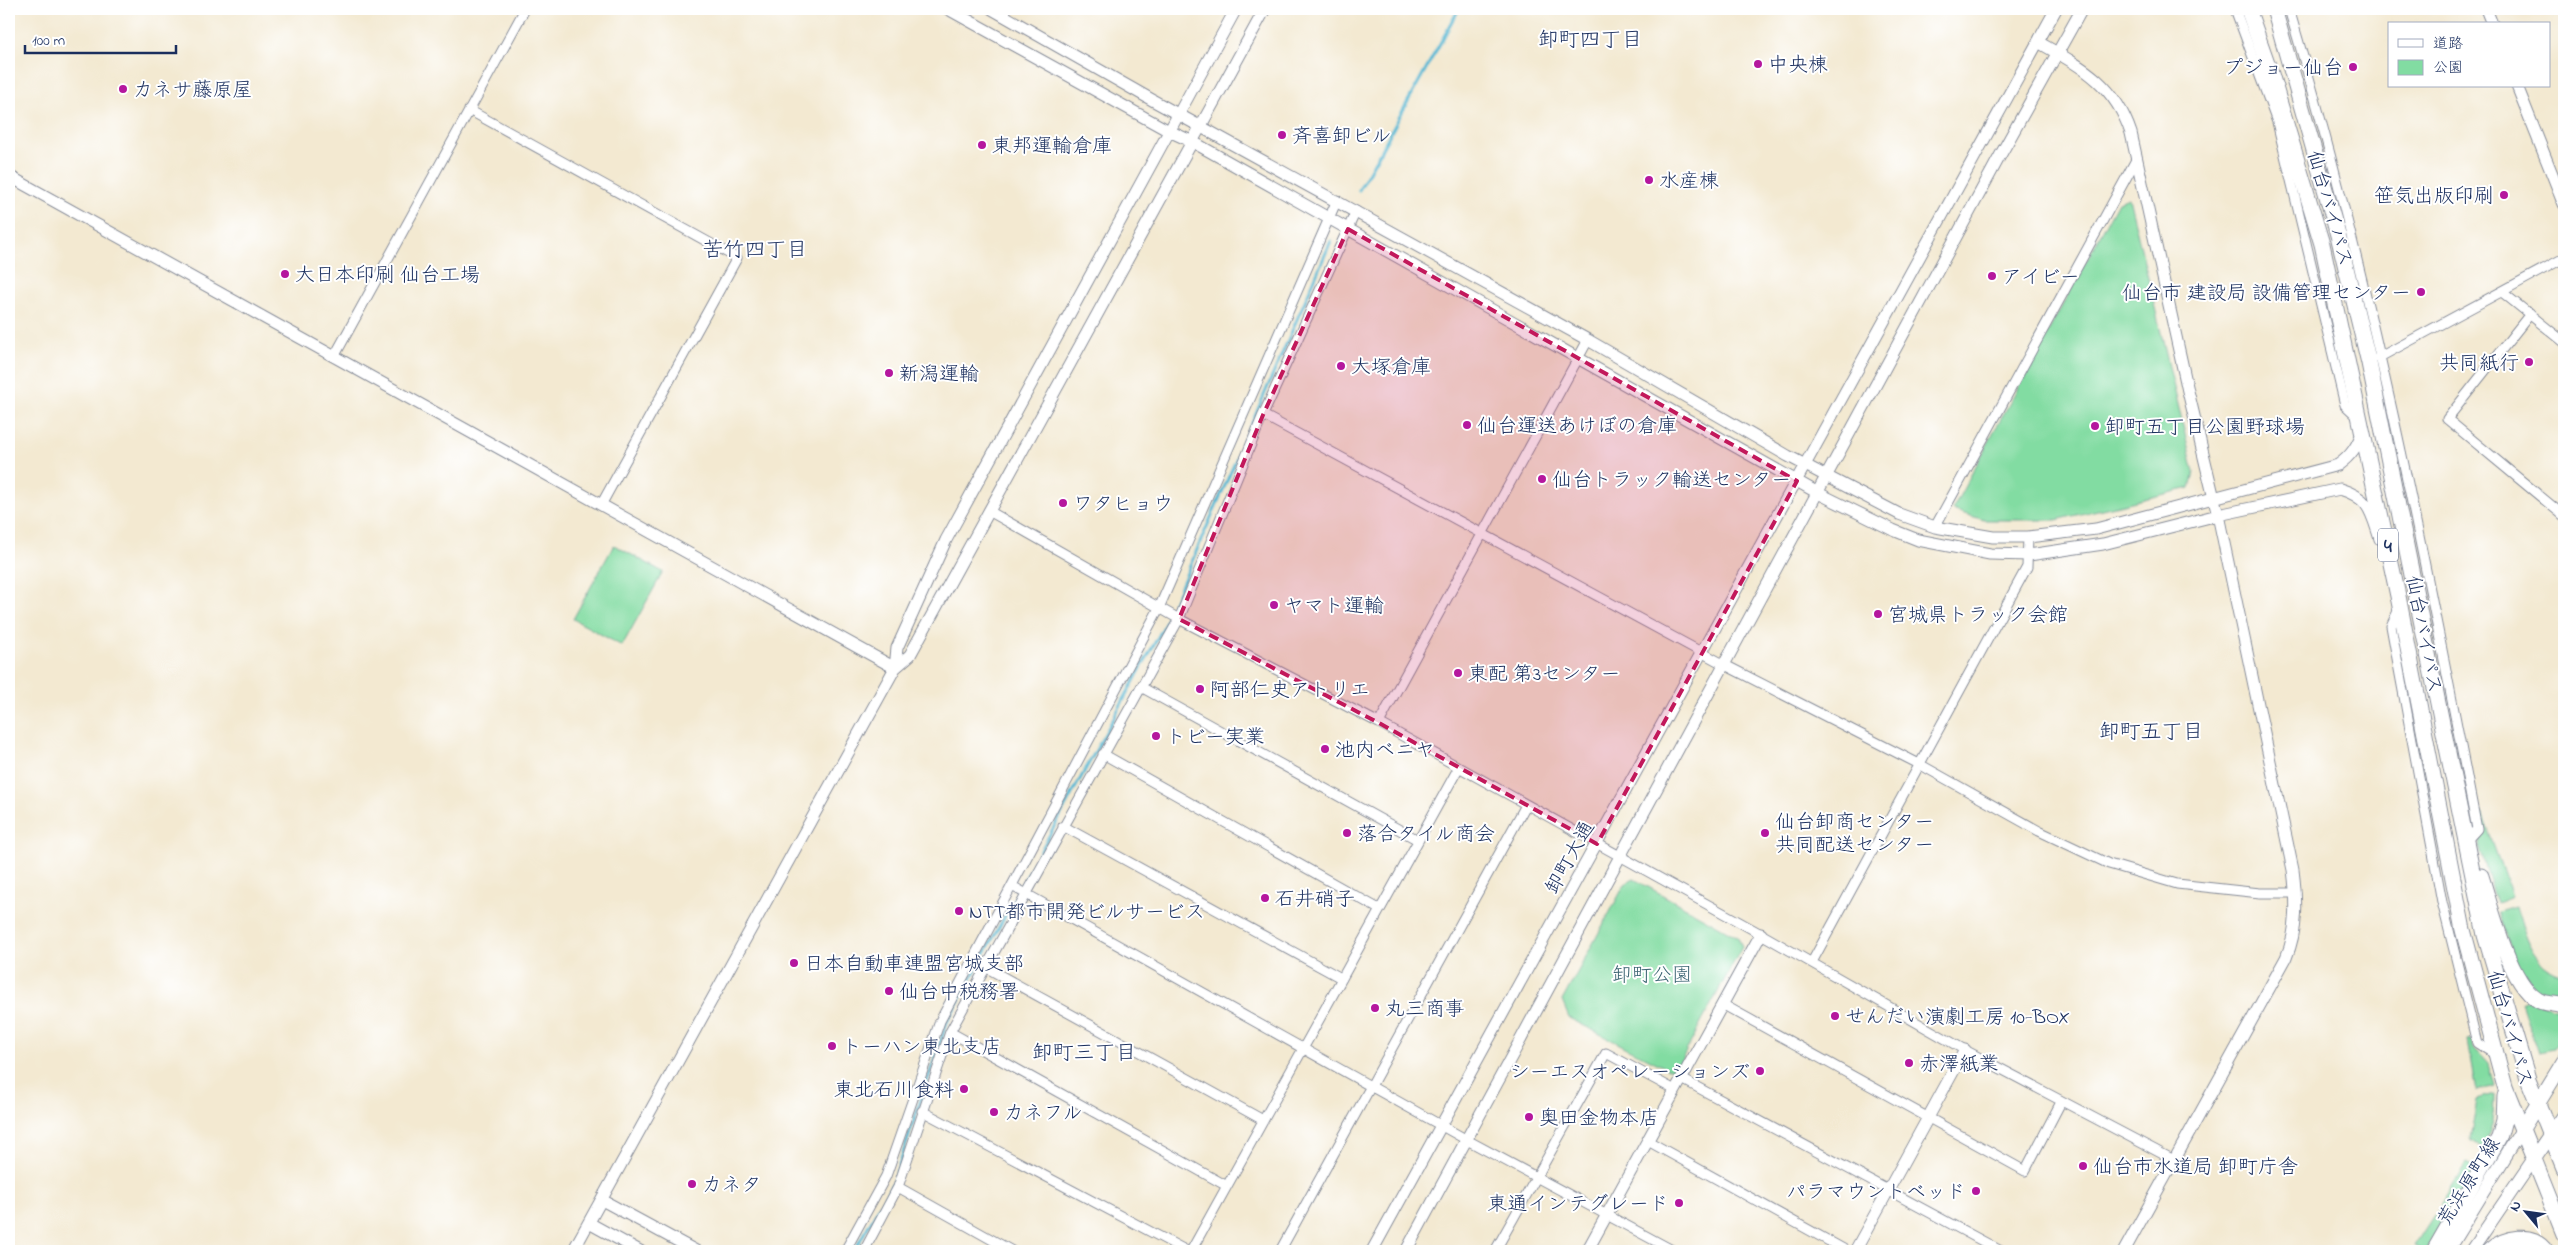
<svg xmlns="http://www.w3.org/2000/svg" width="2573" height="1260" font-family="'Indie Flower','Klee One',sans-serif">
<style>
.green{fill:#82dca2;stroke:#4e8680}
.lines{fill:none;stroke-linecap:round;stroke-linejoin:round}
.stream{stroke:#56b8d4;stroke-width:3}
.minor-casing{stroke:#878c98;stroke-width:11}
.tertiary-casing{stroke:#878c98;stroke-width:13}
.secondary-casing{stroke:#878c98;stroke-width:14}
.primary-casing{stroke:#878c98;stroke-width:16}
.trunk-casing{stroke:#878c98;stroke-width:17}
.minor{stroke:#fff;stroke-width:9}
.tertiary{stroke:#fff;stroke-width:11}
.secondary{stroke:#fff;stroke-width:12}
.primary{stroke:#fff;stroke-width:14}
.trunk{stroke:#fff;stroke-width:15}
.marked{fill:#c2185b;fill-opacity:0.2;stroke:#c2185b;stroke-width:4;stroke-dasharray:10 6;stroke-linejoin:round}
.poi-dot{fill:#b5179e;stroke:#fff;stroke-width:2}
.labels{text-anchor:middle;stroke-width:4;stroke-linejoin:round;paint-order:stroke}
.shield{fill:#fff;stroke:#5f6d8e;stroke-width:1}
.shield-label{font-size:19px;font-weight:bold;fill:#1b2f5e}
.poi-label{font-size:20px;fill:#1b2f5e;stroke:#fff;text-anchor:start}
.street-label{font-size:20px;fill:#1b2f5e;stroke:#fff}
.park-label{font-size:20px;fill:#3a6372;stroke:#fff}
.neighbourhood-label{font-size:21px;fill:#1b2f5e;stroke:#fff}
</style>
<rect width="100%" height="100%" fill="#fff"/>
<filter id="ink" filterUnits="userSpaceOnUse"><feTurbulence type="fractalNoise" baseFrequency=".02" numOctaves="2"/><feDisplacementMap in="SourceGraphic" scale="10" xChannelSelector="R" yChannelSelector="G"/><feConvolveMatrix kernelMatrix="1 2 1 2 8 2 1 2 1" color-interpolation-filters="sRGB"/></filter>
<filter id="wash" filterUnits="userSpaceOnUse"><feTurbulence type="fractalNoise" baseFrequency=".0096" numOctaves="4" result="noise"/><feDisplacementMap in="SourceGraphic" scale="20" xChannelSelector="R" yChannelSelector="G"/><feGaussianBlur stdDeviation="1.12" result="paint"/><feColorMatrix in="noise" values="0 0 0 0 0 0 0 0 0 0 0 0 0 0 0 0 0 1.4 0 .05"/><feComposite in="paint" operator="in"/></filter>
<g filter="url(#wash)">
<rect width="100%" height="100%" fill="#f3e9d1"/>
<path class="green" d="M2129,198L2194,472L2190,488L2056,520H1984L1952,510L2118,202Z
M614,545L663,572L622,646L573,619Z
M2482,813L2512,897L2497,903L2480,849L2481,829L2477,814Z
M1634,879L1738,937L1742,947L1677,1068L1668,1069L1569,1018L1562,1001L1625,884Z
M2515,907C2525,935 2531,968 2564,974V999C2557,998 2547,998 2541,995C2516,980 2507,937 2498,912Z
M2527,999L2564,1011V1030L2553,1049L2538,1052L2521,1003Z
M2472,1040L2474,1048L2488,1063L2494,1087L2477,1092L2468,1041Z
M2495,1095C2495,1114 2493,1131 2483,1148L2470,1140L2477,1100Z
M2467,1164L2477,1169L2425,1251L2414,1246Z"/>
<g class="lines">
<path class="stream" d="M1359,190L1459,9
M854,1251L893,1183L947,1022L1163,628L1331,241"/>
</g>
</g>
<g filter="url(#ink)">
<g class="lines">
<defs>
<path id="minor" d="M2235,9L2277,122L2345,405L2358,417
M2289,9C2370,278 2424,553 2477,829L2466,841
M469,110L737,258L601,505
M2502,292L2564,342
M2530,314L2447,419L2564,516
M334,357L525,9
M2378,358L2564,258
M1263,415L1725,665L1921,765L2039,831L2109,864L2177,884L2260,893H2296
M989,511L1179,619L1379,723L1761,934L1965,1050L2174,1160
M1935,527L2137,158
M2399,609L2391,626L2442,902L2477,1043L2496,1055
M1141,687L1418,840
M1379,723L1588,340
M1103,754L1379,909
M1063,826L1341,978
M1012,886L1467,1140L1674,1251
M1812,962L2027,567L2028,537
M987,968L1263,1120
M1722,1004L2025,1171L2061,1102
M950,1032L1227,1186
M1682,1079L2001,1251
M922,1111L1187,1251
M1648,1141L1847,1251
M898,1187L1012,1251
M845,1251L886,1176L940,1021L1159,608L1337,200
M864,1251L898,1187L950,1032L1179,619L1263,415L1356,211
M1191,1251L1459,767
M1280,1251L1526,805
M1495,1251L1606,1053L1675,1090"/>
<path id="tertiary" d="M948,9L1169,131L1193,142L1818,493L1893,530L1918,540L1990,554L2029,555L2103,544L2218,515L2340,489C2370,498 2371,512 2380,539
M992,9L1154,101L1588,340L1788,456L1899,514L1935,527L1993,537H2028L2096,529L2338,465C2352,455 2357,446 2363,431
M2486,9L2492,24
M2038,42C2082,67 2114,83 2131,133L2188,391L2218,515L2293,870C2297,901 2298,929 2286,958L2124,1251
M2517,86L2564,204
M9,176L895,668
M895,668L897,648L946,540L1236,9
M602,1200L696,1251
M589,1223L640,1251
M573,1251L895,668L910,655L1265,9
M1372,1251L2056,9
M1406,1251L2001,154L2082,9
M1587,1251L1761,934
M1855,1251L1965,1050"/>
<path id="secondary" d="M2447,1251L2521,1131
M2471,1251L2533,1160"/>
<path id="primary" d="M2521,1131L2564,1061
M2533,1160L2564,1115"/>
<path id="trunk" d="M2248,9L2271,74L2322,244L2398,596L2463,930L2505,1087L2564,1234
M2274,9L2338,235L2369,363L2485,935L2528,1079L2564,1168
M2481,876C2491,907 2510,990 2542,1002C2548,1004 2557,1004 2564,1006
M2434,1251L2499,1138L2504,1120L2505,1096
M2489,1251C2504,1237 2534,1231 2546,1251"/>
</defs>
<use href="#minor" class="minor-casing"/>
<use href="#tertiary" class="tertiary-casing"/>
<use href="#secondary" class="secondary-casing"/>
<use href="#primary" class="primary-casing"/>
<use href="#trunk" class="trunk-casing"/>
<use href="#minor" class="minor"/>
<use href="#tertiary" class="tertiary"/>
<use href="#secondary" class="secondary"/>
<use href="#primary" class="primary"/>
<use href="#trunk" class="trunk"/>
</g>
</g>
<path class="marked" d="M1348,229L1797,481L1597,844L1379,723L1179,619L1263,415Z"/>
<g class="poi-dot">
<circle cx="1758" cy="64" r="5"/>
<circle cx="2353" cy="67" r="5"/>
<circle cx="123" cy="89" r="5"/>
<circle cx="1282" cy="135" r="5"/>
<circle cx="982" cy="145" r="5"/>
<circle cx="1649" cy="180" r="5"/>
<circle cx="2504" cy="195" r="5"/>
<circle cx="285" cy="274" r="5"/>
<circle cx="1992" cy="276" r="5"/>
<circle cx="2421" cy="292" r="5"/>
<circle cx="2529" cy="362" r="5"/>
<circle cx="1341" cy="366" r="5"/>
<circle cx="889" cy="373" r="5"/>
<circle cx="1467" cy="425" r="5"/>
<circle cx="2095" cy="426" r="5"/>
<circle cx="1542" cy="479" r="5"/>
<circle cx="1063" cy="503" r="5"/>
<circle cx="1274" cy="605" r="5"/>
<circle cx="1878" cy="614" r="5"/>
<circle cx="1458" cy="673" r="5"/>
<circle cx="1200" cy="689" r="5"/>
<circle cx="1156" cy="736" r="5"/>
<circle cx="1325" cy="749" r="5"/>
<circle cx="1347" cy="833" r="5"/>
<circle cx="1765" cy="833" r="5"/>
<circle cx="1265" cy="898" r="5"/>
<circle cx="959" cy="911" r="5"/>
<circle cx="794" cy="963" r="5"/>
<circle cx="889" cy="991" r="5"/>
<circle cx="1375" cy="1008" r="5"/>
<circle cx="1835" cy="1016" r="5"/>
<circle cx="832" cy="1046" r="5"/>
<circle cx="1909" cy="1063" r="5"/>
<circle cx="1760" cy="1071" r="5"/>
<circle cx="964" cy="1089" r="5"/>
<circle cx="994" cy="1112" r="5"/>
<circle cx="1529" cy="1117" r="5"/>
<circle cx="2083" cy="1166" r="5"/>
<circle cx="692" cy="1184" r="5"/>
<circle cx="1976" cy="1191" r="5"/>
<circle cx="1679" cy="1203" r="5"/>
</g>
<g class="labels">
<rect class="shield" x="2378" y="528.5" width="20" height="33" rx="4"/>
<g class="shield-label">
<text x="2388" y="552">4</text>
</g>
<g class="poi-label">
<text x="1768" y="71">中央棟</text>
<text x="2343" y="74" text-anchor="end">プジョー仙台</text>
<text x="133" y="96">カネサ藤原屋</text>
<text x="1292" y="142">斉喜卸ビル</text>
<text x="992" y="152">東邦運輸倉庫</text>
<text x="1659" y="187">水産棟</text>
<text x="2494" y="202" text-anchor="end">笹気出版印刷</text>
<text x="295" y="281">大日本印刷 仙台工場</text>
<text x="2002" y="283">アイビー</text>
<text x="2411" y="299" text-anchor="end">仙台市 建設局 設備管理センター</text>
<text x="2519" y="369" text-anchor="end">共同紙行</text>
<text x="1351" y="373">大塚倉庫</text>
<text x="899" y="380">新潟運輸</text>
<text x="1477" y="432">仙台運送あけぼの倉庫</text>
<text x="2105" y="433">卸町五丁目公園野球場</text>
<text x="1552" y="486">仙台トラック輸送センター</text>
<text x="1073" y="510">ワタヒョウ</text>
<text x="1284" y="612">ヤマト運輸</text>
<text x="1888" y="621">宮城県トラック会館</text>
<text x="1468" y="680">東配 第3センター</text>
<text x="1210" y="696">阿部仁史アトリエ</text>
<text x="1166" y="743">トビー実業</text>
<text x="1335" y="756">池内ベニヤ</text>
<text x="1775" y="828">仙台卸商センター<tspan x="1775" dy="23">共同配送センター</tspan></text>
<text x="1357" y="840">落合タイル商会</text>
<text x="1275" y="905">石井硝子</text>
<text x="969" y="918">NTT都市開発ビルサービス</text>
<text x="804" y="970">日本自動車連盟宮城支部</text>
<text x="899" y="998">仙台中税務署</text>
<text x="1385" y="1015">丸三商事</text>
<text x="1845" y="1023">せんだい演劇工房 10-BOX</text>
<text x="842" y="1053">トーハン東北支店</text>
<text x="1919" y="1070">赤澤紙業</text>
<text x="1750" y="1078" text-anchor="end">シーエスオペレーションズ</text>
<text x="954" y="1096" text-anchor="end">東北石川食料</text>
<text x="1004" y="1119">カネフル</text>
<text x="1539" y="1124">奥田金物本店</text>
<text x="2093" y="1173">仙台市水道局 卸町庁舎</text>
<text x="702" y="1191">カネタ</text>
<text x="1966" y="1198" text-anchor="end">パラマウントベッド</text>
<text x="1669" y="1210" text-anchor="end">東通インテグレード</text>
</g>
<g class="street-label">
<text transform="translate(2331 208) rotate(74)" y="7">仙台バイパス</text>
<text transform="translate(2425 634) rotate(79)" y="7">仙台バイパス</text>
<text transform="translate(1569 857) rotate(-61)" y="7">卸町大通</text>
<text transform="translate(2511 1028) rotate(74)" y="7">仙台バイパス</text>
<text transform="translate(2468 1181) rotate(-58)" y="7">荒浜原町線</text>
</g>
<g class="park-label">
<text x="1652" y="981">卸町公園</text>
</g>
<g class="neighbourhood-label">
<text x="1590" y="46">卸町四丁目</text>
<text x="755" y="256">苦竹四丁目</text>
<text x="2151" y="738">卸町五丁目</text>
<text x="1084" y="1059">卸町三丁目</text>
</g>
</g>
<rect width="2573" height="1260" fill="none" stroke="#fff" stroke-width="30"/>
<rect x="2388" y="22" width="162" height="65" fill="#ffffff" stroke="#a4acbf"/>
<rect x="2398" y="39" width="25" height="8" fill="#ffffff" stroke="#a4acbf"/>
<text x="2433" y="48" font-size="15" fill="#1b2f5e">道路</text>
<rect x="2398" y="60" width="25" height="15" fill="#82dca2" stroke="#a4acbf"/>
<text x="2433" y="72" font-size="15" fill="#1b2f5e">公園</text>
<g transform="translate(2526 1212) rotate(299)" stroke="#ffffff" stroke-width="4" paint-order="stroke">
<path d="M0-4L9 19L0 12L-9 19Z" fill="#1b2f5e"/>
<text y="-8" font-size="14" font-weight="bold" text-anchor="middle" fill="#1b2f5e">N</text>
</g>
<path d="M25 45v8h151v-8" fill="none" stroke="#1b2f5e" stroke-width="2.5"/>
<text x="32" y="45" font-size="15" fill="#1b2f5e" stroke="#ffffff" stroke-width="4" paint-order="stroke">100 m</text>
</svg>
